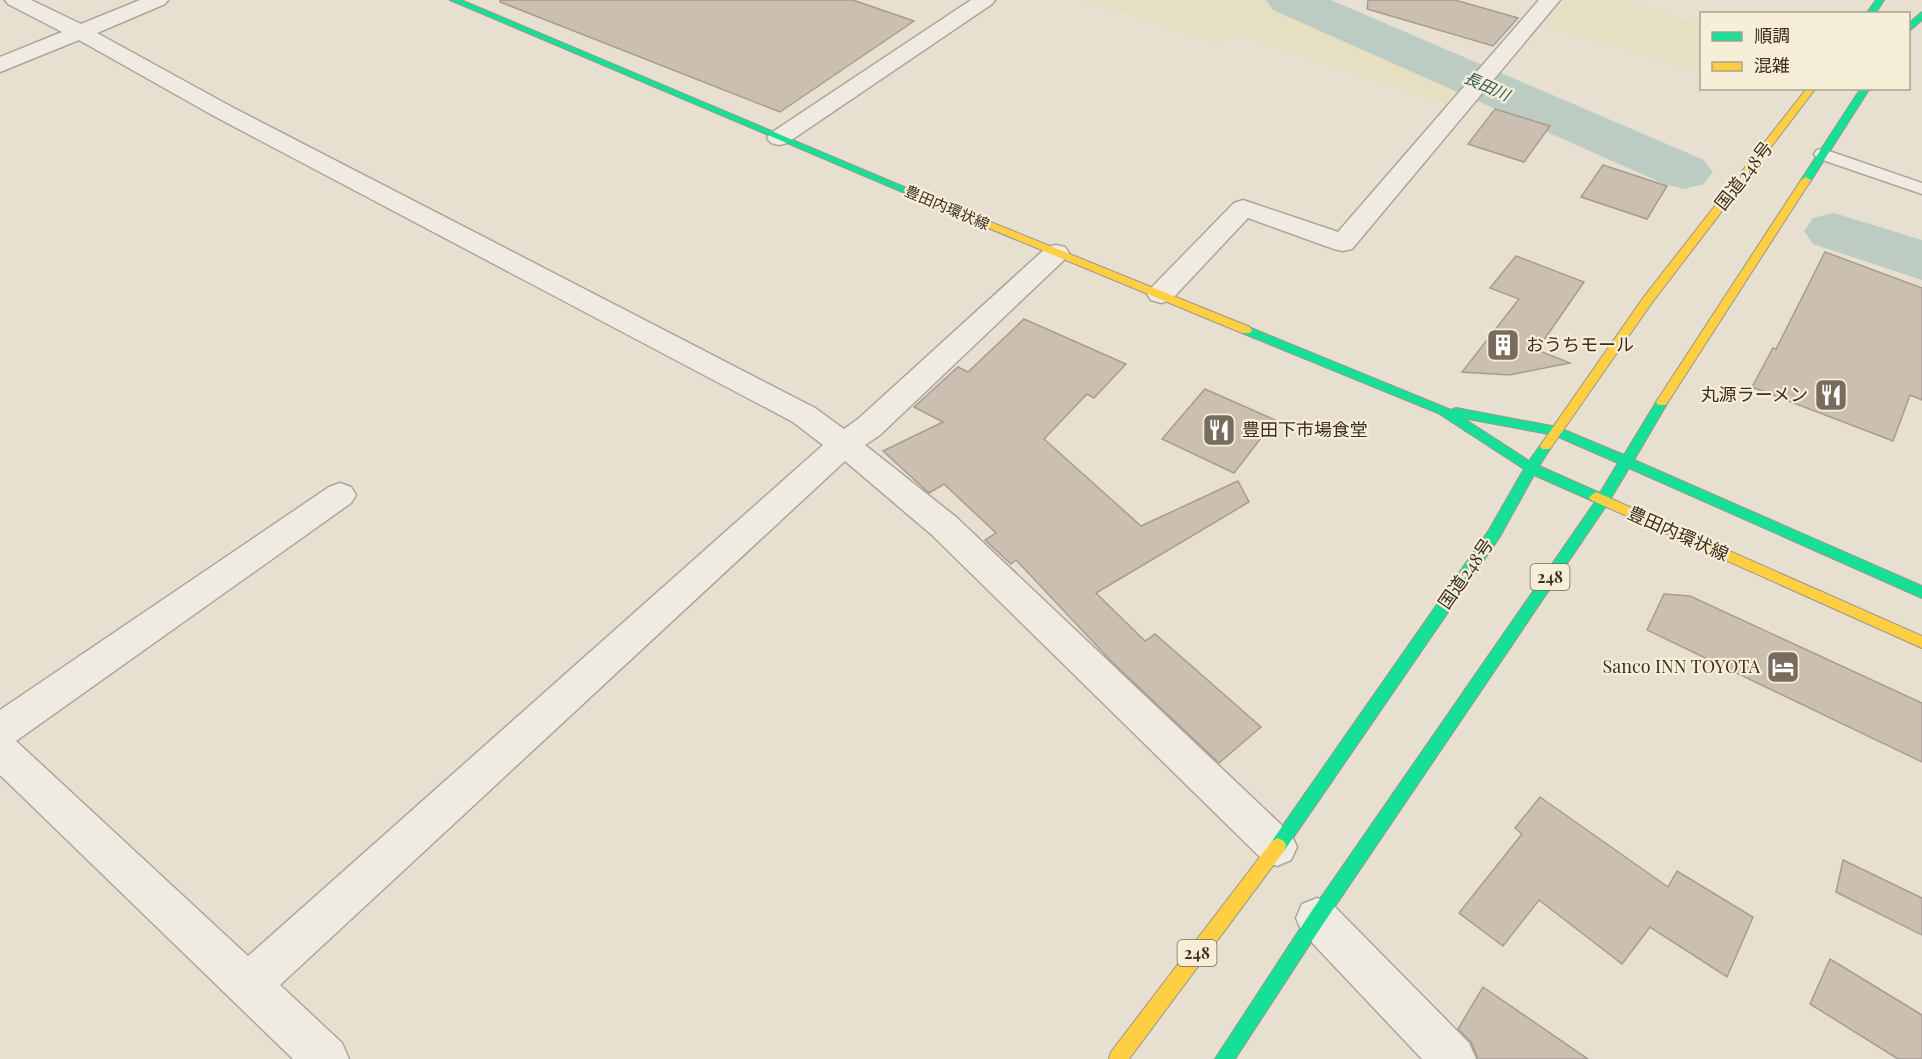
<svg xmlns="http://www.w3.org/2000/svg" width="1922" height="1059" font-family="'Playfair Display','Noto Sans JP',serif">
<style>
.farmland{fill:#e6dfc2}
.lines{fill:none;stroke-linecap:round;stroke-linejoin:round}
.river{fill:#bcccc2;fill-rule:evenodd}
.building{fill:#cbbfb2;stroke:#a89c90;stroke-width:1.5}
.lane-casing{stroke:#ada599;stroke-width:3}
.street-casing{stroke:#ada599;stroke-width:3}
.fast-casing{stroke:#9c958a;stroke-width:2}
.slow-casing{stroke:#9c958a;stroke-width:2}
.lane{fill:#efebe3;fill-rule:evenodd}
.street{fill:#efebe3;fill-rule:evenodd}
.fast{fill:#16e098;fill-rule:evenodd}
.slow{fill:#ffcf43;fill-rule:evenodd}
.labels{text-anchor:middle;stroke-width:4.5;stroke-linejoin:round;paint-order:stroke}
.far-street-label{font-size:15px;fill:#3d2e20;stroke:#f7eed8}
.far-water-label{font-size:16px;font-style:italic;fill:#2f5d5a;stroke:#f7eed8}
.shield{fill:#f7eed8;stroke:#756857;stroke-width:1.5}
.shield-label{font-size:16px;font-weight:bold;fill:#3d2e20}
.street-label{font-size:18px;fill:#3d2e20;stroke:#f7eed8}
.poi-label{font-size:18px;fill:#3d2e20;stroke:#f7eed8;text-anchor:start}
</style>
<rect width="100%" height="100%" fill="#e7e0d1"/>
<path class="farmland" d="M1080,0H1275L1475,89L1459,108L1233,34L1216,43Z
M1566,0H1618L1701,23V72L1545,26Z"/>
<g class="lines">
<path class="river" d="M1266,0H1331L1704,160L1713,172L1704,184L1684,189L1664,184L1273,10Z
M1834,213L1922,240V280L1813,244L1804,231L1813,218Z"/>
</g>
<path class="building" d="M500,0H853L914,21L780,112L500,2Z
M1368,0H1455L1518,18L1493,46L1367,9Z
M1495,109L1550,126L1524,162L1468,144Z
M1603,165L1667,186L1647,219L1581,197Z
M1825,252L1922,288V400L1910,395L1893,441L1752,387L1773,348L1776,349Z
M1516,256L1584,282L1537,350L1570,363L1509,375L1462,372L1519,299L1490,288Z
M1024,319L1126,364L1094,398L1087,394L1044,439L1141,526L1238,481L1249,502L1096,593L1145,641L1155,634L1261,727L1219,763L1113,663L1016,560L1011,564L985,540L996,533L944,484L929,493L883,451L943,422L914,407L958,367L968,372Z
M1205,389L1275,420L1234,473L1162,439Z
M1664,594L1690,596L1922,703V762L1647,630Z
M1540,797L1668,887L1677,871L1753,917L1727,977L1650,927L1622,964L1539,900L1503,946L1459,913L1522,834L1515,828Z
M1843,860L1922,898V935L1836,892Z
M1830,959L1922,1015V1059H1898L1810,1004Z
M1483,987L1588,1059H1478L1471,1042L1458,1029Z"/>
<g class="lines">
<defs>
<path id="lane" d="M1823,149L1922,183V194L1817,158L1814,154L1817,150Z"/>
<path id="street" d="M5,0H31L81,24L140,0H168L165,4L97,33L230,106L815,408L844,429L858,419L1047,247L1056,245L1065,247L1069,253L1065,259L880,435L865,445L956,517L1291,834L1297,847L1291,860L1277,866L1263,860L932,535L845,461L280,985L342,1043L349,1059H293L0,775V710L329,487L340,483L351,487L356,495L351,503L16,741L248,956L823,445L793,422L214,116L79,40L0,72V57L62,32L8,4Z
M971,0H995L992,4L787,143L779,145L771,143L767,138L771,133Z
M1539,0H1560L1352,249L1343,251L1334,249L1248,218L1171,300L1161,303L1151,300L1147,294L1151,288L1234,203L1243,200L1252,203L1338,232Z
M1317,898L1332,904L1469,1043L1476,1059H1422L1302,932L1296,918L1302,904Z"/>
<path id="fast" d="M450,0H461L961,211L960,213H952Z
M1876,0H1884L1875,14H1866Z
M1922,12V20L1908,32V24Z
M1861,88H1870L1810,182H1802L1801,180Z
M1246,326L1451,410L1456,408L1557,427L1624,455L1658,399H1666L1668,402L1634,460L1922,586V598L1629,468L1608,503L1323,924L1235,1059H1215L1311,912L1595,502L1534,475L1499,538L1284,851L1278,854L1272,851L1270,846L1272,841L1489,530L1524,469L1438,413L1242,333L1240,330L1242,327ZM1463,418L1554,435L1618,463L1600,493L1539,466L1552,446L1550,443H1542L1529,461Z"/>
<path id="slow" d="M1807,88H1816L1651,304L1550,449H1542L1540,446L1542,443L1643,298Z
M1806,177L1811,180L1666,405H1658L1656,402L1658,399L1801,180Z
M956,208L1250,327L1252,330L1250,333H1242L952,213L951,211Z
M1596,492L1922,636V648L1591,500L1589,497Z
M1278,838L1284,841L1286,846L1284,851L1129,1059H1109L1111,1052L1272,841Z"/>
</defs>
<use href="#lane" class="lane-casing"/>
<use href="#street" class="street-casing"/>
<use href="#fast" class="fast-casing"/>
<use href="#slow" class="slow-casing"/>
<use href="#lane" class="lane"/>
<use href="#street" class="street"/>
<use href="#fast" class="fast"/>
<use href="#slow" class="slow"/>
</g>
<defs>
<symbol id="building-square" viewBox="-11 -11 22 22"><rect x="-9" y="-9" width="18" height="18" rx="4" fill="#786c5e" stroke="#f7eed8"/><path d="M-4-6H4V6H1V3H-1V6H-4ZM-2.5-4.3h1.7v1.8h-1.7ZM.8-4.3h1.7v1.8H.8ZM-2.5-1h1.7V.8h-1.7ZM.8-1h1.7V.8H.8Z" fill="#fff"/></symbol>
<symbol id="restaurant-square" viewBox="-11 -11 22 22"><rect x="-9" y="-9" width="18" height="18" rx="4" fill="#786c5e" stroke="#f7eed8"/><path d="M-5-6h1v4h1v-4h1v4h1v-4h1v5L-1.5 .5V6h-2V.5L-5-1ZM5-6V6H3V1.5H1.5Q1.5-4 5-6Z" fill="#fff"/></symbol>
<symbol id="hotel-square" viewBox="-11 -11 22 22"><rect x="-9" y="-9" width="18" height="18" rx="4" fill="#786c5e" stroke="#f7eed8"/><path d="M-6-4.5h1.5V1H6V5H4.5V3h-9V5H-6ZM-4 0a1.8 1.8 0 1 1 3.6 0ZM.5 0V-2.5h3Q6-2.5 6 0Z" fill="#fff"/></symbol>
</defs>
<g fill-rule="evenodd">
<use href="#building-square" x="1484" y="326" width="38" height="38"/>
<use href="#restaurant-square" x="1812" y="376" width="38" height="38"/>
<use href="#restaurant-square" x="1200" y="411" width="38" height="38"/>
<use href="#hotel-square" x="1764" y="648" width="38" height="38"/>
</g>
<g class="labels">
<g class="far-street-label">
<text transform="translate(947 208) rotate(23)" y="5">豊田内環状線</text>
</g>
<g class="far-water-label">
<text transform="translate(1487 86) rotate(24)" y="6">長田川</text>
</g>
<g class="shield">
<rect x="1530.5" y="564" width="39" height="26" rx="4.5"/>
<rect x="1177.5" y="940" width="39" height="26" rx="4.5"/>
</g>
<g class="shield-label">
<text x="1550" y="583">248</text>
<text x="1197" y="959">248</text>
</g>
<g class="street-label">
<text transform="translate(1744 176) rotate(-52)" y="6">国道248号</text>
<text transform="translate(1678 534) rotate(24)" y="6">豊田内環状線</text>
<text transform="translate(1466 574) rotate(-55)" y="6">国道248号</text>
</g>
<g class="poi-label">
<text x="1526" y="351">おうちモール</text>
<text x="1808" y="401" text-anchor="end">丸源ラーメン</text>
<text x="1242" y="436">豊田下市場食堂</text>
<text x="1760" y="673" text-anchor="end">Sanco INN TOYOTA</text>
</g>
</g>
<rect x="1700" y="12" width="210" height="78" fill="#f7eed8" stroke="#ada18e" stroke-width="1.5"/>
<rect x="1712" y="32" width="30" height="9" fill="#16e098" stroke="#ada18e" stroke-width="1.5"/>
<text x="1754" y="42" font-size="18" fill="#3d2e20">順調</text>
<rect x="1712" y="62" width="30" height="9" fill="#ffcf43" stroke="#ada18e" stroke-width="1.5"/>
<text x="1754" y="72" font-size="18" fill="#3d2e20">混雑</text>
</svg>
